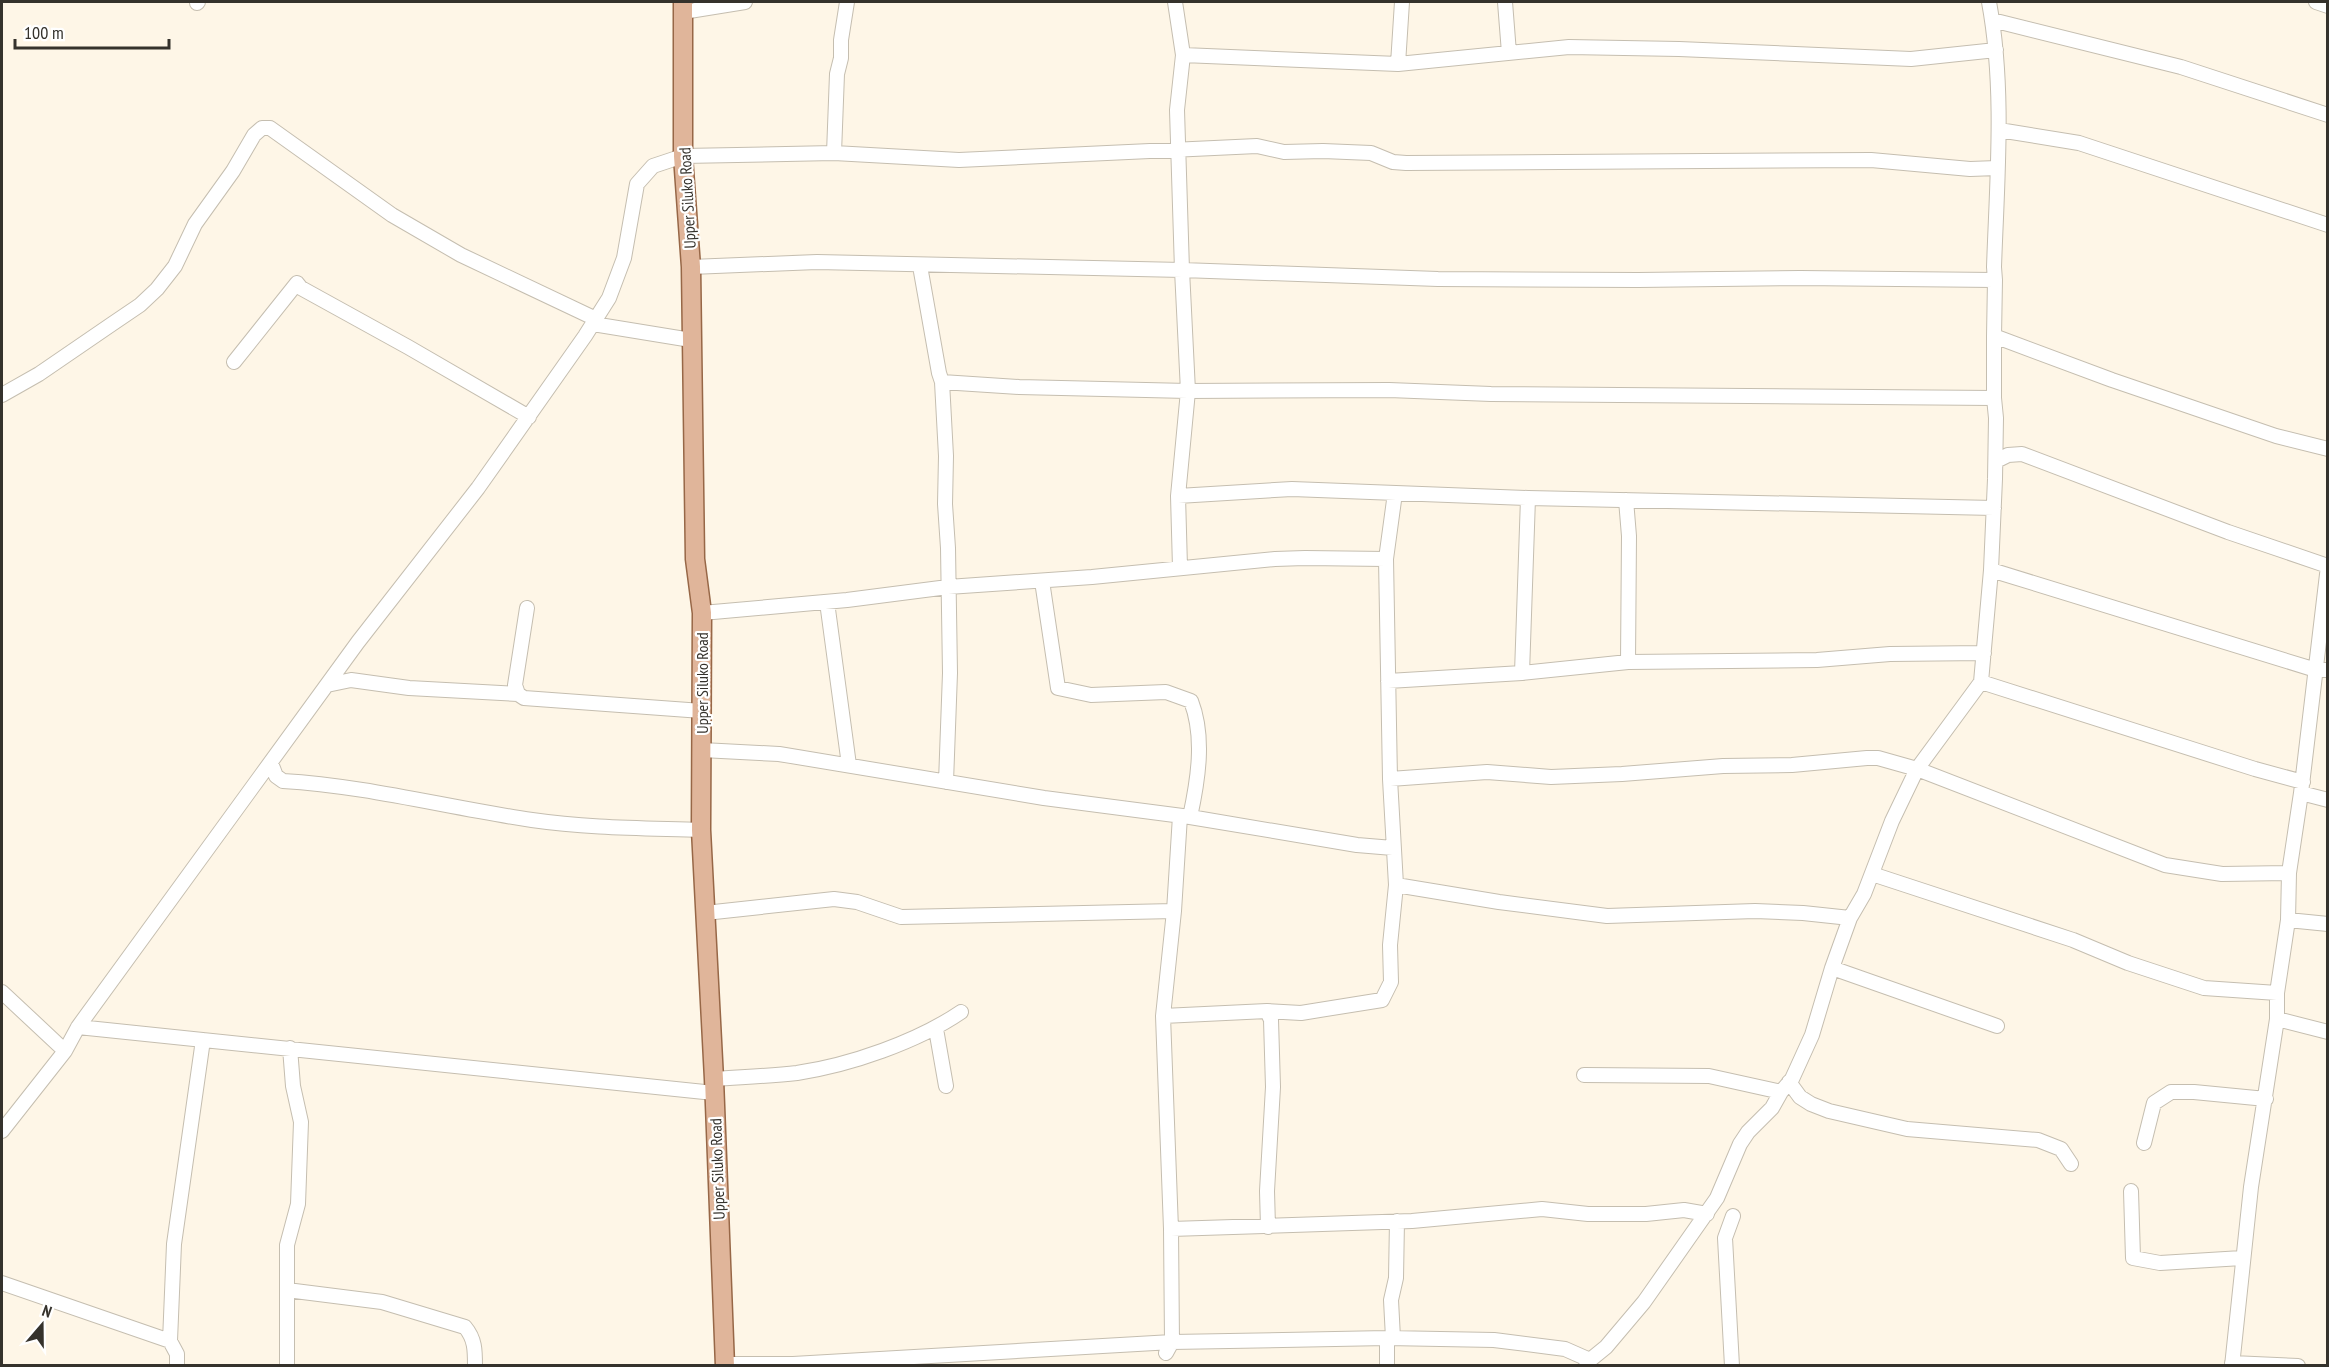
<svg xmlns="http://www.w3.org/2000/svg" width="2329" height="1367" font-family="'PT Sans Narrow',sans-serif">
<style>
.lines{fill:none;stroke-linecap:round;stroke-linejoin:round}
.minor-casing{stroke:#c5beb0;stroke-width:16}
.major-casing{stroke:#976747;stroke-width:21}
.minor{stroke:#fff;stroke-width:14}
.major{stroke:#e0b59a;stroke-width:18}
.labels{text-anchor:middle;stroke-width:4.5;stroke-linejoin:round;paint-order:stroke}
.street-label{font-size:16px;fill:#35322c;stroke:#fff}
</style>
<rect width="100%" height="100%" fill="#fef6e7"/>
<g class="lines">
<defs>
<path id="minor" d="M1175,2L1183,55L1177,110L1182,270L1188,391L1178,496L1180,567
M1505,2L1509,53
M2316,2L2328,6
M197,3L198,2
M683,12L745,2
M1992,20L2181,67L2328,115
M1183,55L1398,64L1569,47L1679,49L1911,59L1996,50
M1398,64L1402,2
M1999,130L2079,143L2328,225
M834,153L837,74L841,58V40L847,2
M920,266L939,373L942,382L1019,387L1188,391L1389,390L1491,394L1994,398
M691,267L817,262L1182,270L1438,279L1638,280L1800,278L1995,280L1994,267C1997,179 2005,89 1989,2
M593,324L691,340
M1994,336L2112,380L2276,436L2328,449
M234,362L297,283L301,288L408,347L529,417
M942,382L946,456L945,504L948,548L950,673L946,782
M2,395L39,374L112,324L140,305L157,289L175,266L195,224L233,171L254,135L262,128H270L392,215L461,255L596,319
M1996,461L2008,455L2022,454L2228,532L2328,566
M1178,496L1292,489L1528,498L1994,508
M1626,500L1629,536L1628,662
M1991,570L2316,670H2328
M1042,581L1058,688L1091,695L1166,692L1191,701C1205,737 1198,780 1190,817
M827,602L849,765
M527,608L515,685L518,694L524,698L702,711
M702,613L847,600L948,587L1092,577L1275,559L1305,558L1386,559
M1522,673L1528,498
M1388,681L1522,673L1628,662L1817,660L1890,654L1984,653
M1981,682L2255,769L2303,782
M327,685L351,680L409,688L518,694
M702,750L779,754L1044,798L1190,817L1357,845L1393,848
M271,763L276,776L283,781C367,786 449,808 532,820C588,828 645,828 701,830
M1390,779L1487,772L1551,777L1622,774L1723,766L1792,765L1867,758H1878L1917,769L2165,865L2222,874L2289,873
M2301,793L2328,800
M1872,874L2073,940L2128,963L2204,988L2277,993
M1396,885L1499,902L1607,916L1755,911L1803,913L1850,918
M705,913L834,899L857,902L901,917L1174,911
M2288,920L2328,924
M1832,968L1997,1026
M2,992L65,1051
M1267,1011L1271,1020L1273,1087L1267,1191L1268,1227
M1163,1016L1267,1011L1301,1013L1382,1000L1391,982L1390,945L1396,885L1390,779L1386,559L1395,493
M2277,1019L2328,1032
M78,1027L714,1093
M936,1029L946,1086
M1584,1075L1709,1076L1781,1092
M714,1079C742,1077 770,1076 797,1073C850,1065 917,1042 961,1012
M1789,1082L1800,1097L1811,1104L1829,1111L1907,1129L2038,1140L2061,1149L2071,1164
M2,1131L65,1051L78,1027L358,642L478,488L585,336L609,298L624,258L637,184L653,166L683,156L834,153L959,160L1257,146L1284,152L1323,151L1371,153L1393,162L1406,163L1871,160L1970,169L1997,168
M2144,1143L2154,1103L2171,1092H2194L2266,1099
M2131,1191L2133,1258L2160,1263L2242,1258
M1171,1229L1412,1221L1542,1209L1588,1214H1646L1684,1210L1707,1214
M2,1283L170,1341L177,1354V1366
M287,1290L382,1302L465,1327C475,1339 475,1350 475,1366
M1387,1338V1366
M1393,1338L1391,1300L1396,1278L1397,1221
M170,1341L174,1244L203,1040
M1166,1353L1172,1342L1171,1229L1163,1016L1174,911L1180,816
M1590,1360L1606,1347L1644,1302L1717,1198L1740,1144L1748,1132L1772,1108L1781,1092L1792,1079L1812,1035L1832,968L1850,918L1864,894L1892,821L1917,769L1981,682L1991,570L1995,479L1996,418L1994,398V336L1995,280
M2232,1363L2298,1366
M725,1364H793L1172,1342L1387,1338L1494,1340L1565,1349L1590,1360L1586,1366
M287,1366V1245L298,1204L301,1122L293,1086L290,1048
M1732,1366L1725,1238L1733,1216
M2232,1366L2251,1187L2277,1019V993L2288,920L2289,873L2301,793L2328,566"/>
<path id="major" d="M683,2V156L691,267L695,559L702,613L701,830L714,1079L725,1366"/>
</defs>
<use href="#minor" class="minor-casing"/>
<use href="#major" class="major-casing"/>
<use href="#minor" class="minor"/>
<use href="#major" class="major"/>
</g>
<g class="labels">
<g class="street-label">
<text transform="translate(687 198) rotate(-93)" y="6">Upper Siluko Road</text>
<text transform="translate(702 683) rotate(-90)" y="6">Upper Siluko Road</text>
<text transform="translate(717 1169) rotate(-92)" y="6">Upper Siluko Road</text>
</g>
</g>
<rect width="2329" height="1367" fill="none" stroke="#35322c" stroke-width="6"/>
<g transform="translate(42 1325) rotate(20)" stroke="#ffffff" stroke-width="4.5" paint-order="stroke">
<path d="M0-4.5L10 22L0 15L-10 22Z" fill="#35322c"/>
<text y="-9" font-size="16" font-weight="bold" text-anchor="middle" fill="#35322c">N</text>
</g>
<path d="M15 39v9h154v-9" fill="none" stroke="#35322c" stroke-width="3"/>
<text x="24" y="39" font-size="18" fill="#35322c" stroke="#ffffff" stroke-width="4.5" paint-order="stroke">100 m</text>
</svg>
